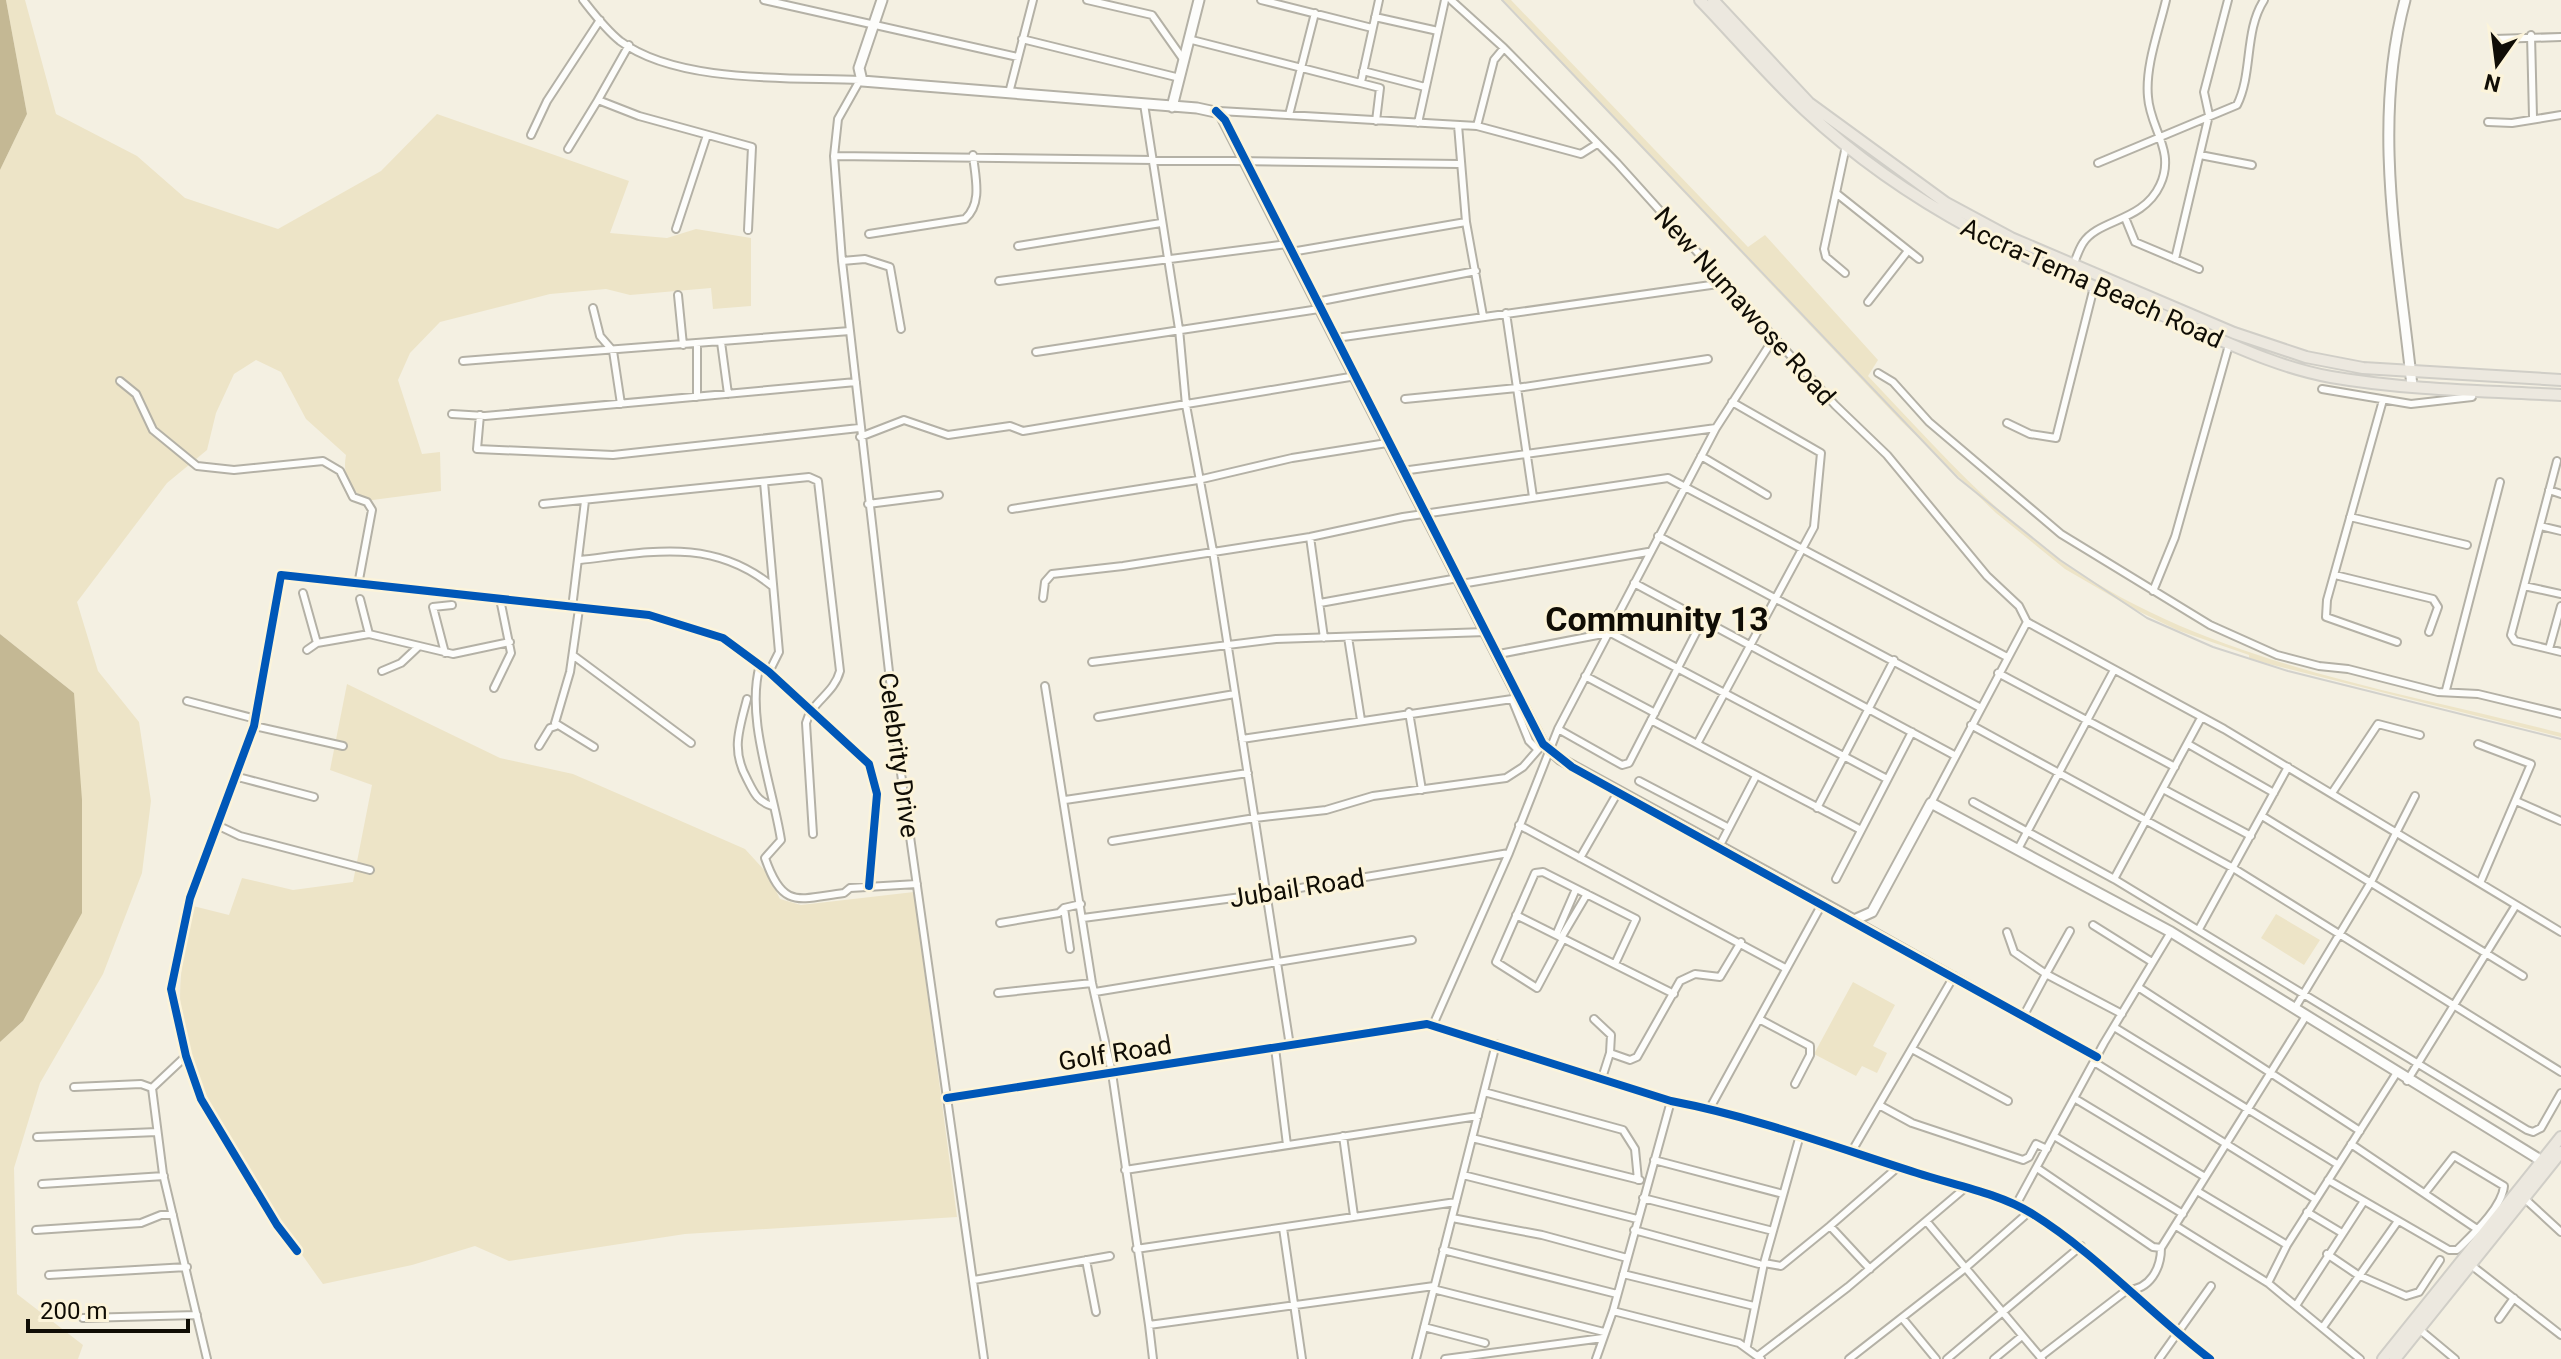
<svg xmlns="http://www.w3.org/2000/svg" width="2561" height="1359" font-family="Roboto,sans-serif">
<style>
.green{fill:#ede4c7}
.water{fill:#c4b894}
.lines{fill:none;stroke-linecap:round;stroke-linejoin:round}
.street-casing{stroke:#b4b1a6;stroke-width:10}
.secondary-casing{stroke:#b4b1a6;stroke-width:13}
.primary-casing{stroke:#d0cec7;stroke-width:14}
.street{stroke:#fdfdfb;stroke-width:6}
.secondary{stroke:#fdfdfb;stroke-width:9}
.primary{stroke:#ece8df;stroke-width:10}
.rail{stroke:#d2d1cc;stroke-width:2}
.cycleway-casing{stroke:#fcf4da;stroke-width:13}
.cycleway{stroke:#0057b8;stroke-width:8}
.labels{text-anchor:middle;stroke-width:6;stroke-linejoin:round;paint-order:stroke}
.street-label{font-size:26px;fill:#100d05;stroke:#fcf4da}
.district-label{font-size:34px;font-weight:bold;fill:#100d05;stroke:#fcf4da}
</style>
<rect width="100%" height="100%" fill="#f4f0e2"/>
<path class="green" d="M6,0H25L56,114L137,156L185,198L278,229L381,171L437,114L629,181L610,233L667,238L696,229L751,238V306L713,309L711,288L630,295L606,289L550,294L440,322L410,353L398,380L422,454L440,452L441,491L365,501C350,487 342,476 346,455L306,419L281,372L256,360L234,374L216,413L207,450L167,483L77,602L98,671L139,722L151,801L142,873L103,974L40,1083L14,1168L17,1294L83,1345L78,1359H0V1042L23,1021L74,693L0,634V170L27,114Z
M1501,0H1511L1748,247L1765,235L1878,360L1868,376C1926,437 1983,502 2051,553C2199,662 2387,688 2561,733V737L2249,659V655L2177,630L2132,608L2065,569L1996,513L1901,421Z
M347,684L500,758L573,774L745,849L768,874L780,899L801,905L914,892L957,1217L685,1234L509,1261L475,1246L412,1265L323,1284C275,1218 199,1107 183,1027C175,987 185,945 193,906L229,915L242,878L293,890L353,882L372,785L330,770Z
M2276,914L2320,940L2304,965L2261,938Z
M1853,982L1895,1005L1873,1046L1887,1053L1877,1073L1862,1066L1856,1076L1814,1054Z"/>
<path class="water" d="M0,0H6L27,114L0,170Z
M0,634L74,693L82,800V913L23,1021L0,1042Z"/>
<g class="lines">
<defs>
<path id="street" d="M583,0C594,14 606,30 620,41C678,84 791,77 860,80L838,119L834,156L842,261
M764,0L1018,57
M1087,0L1152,15L1183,59
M1261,0L1372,28
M1451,0L1504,48L1617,163L1835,405L1887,455L1987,576L2019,606L2027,622
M1375,17L1438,31
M2531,35L2533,117
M1022,39L1180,78
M1188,39L1380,88L1376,121
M2494,39L2561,37
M629,45L598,100L639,116L752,147L748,230
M1363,71L1425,87
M1361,82L1379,0
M1009,93L1033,0
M1144,104L1179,329L1186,405L1213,551L1290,1046
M1219,111L1477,126L1581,154L1597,144
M1289,115L1315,13
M2488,122L2512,123L2561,115
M1418,123L1445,0
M1458,125L1466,222L1483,316
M1477,126L1494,60L1504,48
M531,135L547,101L600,20
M568,149L598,100
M2200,155L2252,165
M834,156L1459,164
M2098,163L2237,105C2253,73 2244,31 2264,0
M1836,193L1919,259
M2126,220L2135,242L2199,269
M676,229L707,135
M869,234L965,219C983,203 975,177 973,155
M1018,246L1161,223
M1291,252L1466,222
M2175,259L2209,115L2204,92L2228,0
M2073,266C2076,258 2079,249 2083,243C2098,219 2143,222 2160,185C2176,151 2150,129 2148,97C2145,66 2159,30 2166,0
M1845,273L1826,257L1824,249L1846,146
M999,281L1287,244
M678,295L683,345
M1316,302L1476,271
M1868,302L1907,252
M593,308L600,336L613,351L621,404
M1506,313L1533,497
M901,329L890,267L865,259L842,261L899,759L984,1359
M1336,338L1725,283
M721,342L728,394
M697,344V397
M1036,352L1319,309
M463,361L850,331
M1878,373L1893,382L1929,422L2061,534L2210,625L2277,655L2319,666L2348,669L2438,692L2478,694L2561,714
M120,381L136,394L153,430L197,466L234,470L323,461L340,471L353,497L367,502L372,510L358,585
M2322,389L2411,404L2472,397L2473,390
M1405,399L1517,388L1708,359
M2383,400L2327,600L2326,617L2397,642
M452,414L485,416L856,382
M480,415L477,449L613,455L859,428
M2007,423L2030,434L2056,438L2094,287
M860,437L904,420L948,435L1010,426L1023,431L1356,376
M1701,456L1767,495
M1402,471L1716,428
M764,482L779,652L769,672
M2549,490L2561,494
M543,504L809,477L818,481L840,671C834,694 811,702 806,723L813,834
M868,504L939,495
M1012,509L1198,480L1292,458L1387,443
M2350,517L2467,545
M2540,526L2561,531
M1658,536L1979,707
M1310,537L1324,638
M580,560C650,552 712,537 772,586
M2335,575L2433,599L2438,607L2429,632
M1634,583L1954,755
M1461,584L1648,552
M2524,586L2557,461
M2153,591L2175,537L2229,345
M303,593L317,643
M2561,594L2524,586L2511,635L2515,641L2561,652
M1043,598L1045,582L1052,574L1123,566L1310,537L1403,517L1668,478L2007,657
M360,599L369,634
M1320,603L1458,578
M572,608L585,501
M579,609L570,672L555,723L594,747
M2027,622L2224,729L2561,932
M1609,632L1887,779
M1348,637L1361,720
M2549,649L2561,606
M307,650L317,643L369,634L453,654L510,642
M445,653L433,607L452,605
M1499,654L1608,633
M574,656L691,743
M1092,662L1276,639L1486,632
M760,665C745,717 773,788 781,840L765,858C783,910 798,899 844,893L850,888L917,884
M382,671L401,663L418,647
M1998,673L2175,767
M1585,676L1655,713
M1045,686L1092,983L1112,1073L1149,1325L1434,1286
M494,688L511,653L500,599
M2446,690L2500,482
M747,699C739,730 731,750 747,779C754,793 757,801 772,806
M1512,699L1529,741L1538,750
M187,701L256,719
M1409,712L1422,790
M1098,717L1235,694
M1651,720L1861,830
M1971,725L2233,868L2561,1072
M254,726L343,746
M1558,729L1622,765L1629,763L1702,621
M1242,739L1519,698
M1697,744L1814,527L1821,453L1732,402
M2188,744L2274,793
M2478,744L2531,764L2480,883
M539,746L550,728L556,726
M238,777L314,797
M1639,781L1729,828
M2163,789L2251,836
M2332,793L2378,724L2420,735
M1065,800L1248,773
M2516,801L2561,821
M1973,802L2114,879L2527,1130L2533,1132L2541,1128L2561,1093
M1931,803L2027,622
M1817,808L1894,660
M2262,816L2523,976
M1519,825L1785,968
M219,826L240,836L370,870
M1112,841L1255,818L1326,810L1373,796L1506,778L1523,767L1543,744
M1719,847L1756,776
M2018,849L2114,670
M1580,858L1618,792
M1836,879L1912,732
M2114,879L2201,718
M1064,908L1070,949
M1516,915L1674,994
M1083,918L1264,894L1509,853
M1854,920L2097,1057
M1000,923L1059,913L1064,908L1081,904
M2093,925L2152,962
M2199,929L2288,767
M2007,932L2014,952L2046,974L2070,931
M1556,935L1576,889
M1561,938L1587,894
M1563,939L1537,988L1496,962L1535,873L1543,872L1636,919L1615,964
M2138,987L2360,1131
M1095,992L1412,940
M998,993L1092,983
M2295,1008L2371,882L2415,796
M2024,1015L2046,974L2122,1014
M1594,1019L1611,1035L1610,1053
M1759,1019L1810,1046V1055L1795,1084
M1433,1025L1509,853L1558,729L1716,428L1774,338
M2114,1027L2337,1164
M1275,1048L1287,1145
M1912,1049L2008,1101
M186,1056L152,1088L163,1174L207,1359
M2094,1062L2315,1199
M1602,1078L1610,1053L1630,1060L1637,1057L1680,981L1695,974L1720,977L1741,942
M2407,1081L2516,905
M74,1087L141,1084L152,1088
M1484,1092L1623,1130L1635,1149L1638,1180
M947,1098L1427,1024L1671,1101C1755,1117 1835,1147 1917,1173C1954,1185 1998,1193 2031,1213C2097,1254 2148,1312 2210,1359
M2074,1098L2205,1177
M1879,1105L1912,1123L2023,1160L2029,1157L2036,1144L2047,1149
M1710,1108L1822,904
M1343,1136L1354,1216
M2054,1136L2183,1214
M37,1137L157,1132
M1472,1138L1640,1180
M2351,1144L2477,1229
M1852,1151L1954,976
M1654,1160L1783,1194
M2037,1168L2153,1247L2161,1248L2306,1016
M1125,1170L1478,1116
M1463,1175L1637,1219
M2328,1180L2449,1250H2457C2472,1235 2502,1208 2504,1186L2454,1156L2425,1193
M42,1184L164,1176
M2197,1191L2287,1245
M1643,1198L1773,1231
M2524,1198L2561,1232
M2016,1205L2104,1043L2171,932
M2307,1212L2342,1233
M1452,1218L1542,1235L1627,1258
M1927,1222L2042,1359
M1830,1226L1898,1167
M2176,1226L2268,1283L2360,1359
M1283,1228L1302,1359
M36,1230L141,1223L161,1215H173
M1634,1230L1759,1264
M1136,1249L1456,1202
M1443,1250L1617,1294
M297,1251L277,1225L201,1099L186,1056L171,989L190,898L254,726L281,575L649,615L723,638L769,672L869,764L877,794L869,886
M2327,1254L2358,1275L2406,1296L2419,1292L2440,1260
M1086,1260L1096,1312
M1764,1263L1781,1266L1830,1226L1870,1269
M2471,1265L2561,1335
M1623,1274L1754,1306
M49,1275L187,1267
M974,1280L1110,1256
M2268,1283L2287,1245L2396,1074
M1433,1289L1604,1332
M2297,1304L2364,1201
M1613,1311L1739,1343L1761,1359
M83,1318L197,1315
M1903,1319L1936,1359
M2499,1319L2514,1298
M1149,1325L1153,1359
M1424,1327L1485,1343
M2323,1327L2398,1221
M2419,1329L2455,1359
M1747,1346L1764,1263L1800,1135
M1758,1356L1848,1287L1965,1188
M2040,1357L2127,1290C2150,1290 2161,1268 2161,1248
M1416,1359L1496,1044
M1445,1359L1603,1338
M1596,1359L1613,1311L1671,1101
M1849,1359L1963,1270L2029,1212
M1947,1359L2081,1246
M1994,1359L2022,1336
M2159,1359L2211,1286"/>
<path id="secondary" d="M882,0L859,68L862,81L1197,108L1220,113L1519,698L1543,744L1560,759L1854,920L1872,912L1931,803L2171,932L2547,1164
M2405,0C2371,126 2399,259 2412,386
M1172,107L1199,0"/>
<path id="primary" d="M1700,0C1735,36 1768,76 1805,110C1912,210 2027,260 2160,314C2217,337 2270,366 2331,377C2406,390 2485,391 2561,395
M1713,0L1809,103L1946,203L2011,238L2234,333L2306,357L2363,368L2561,380
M2383,1359L2561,1137
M2395,1359L2561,1152"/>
</defs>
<use href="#street" class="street-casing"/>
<use href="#secondary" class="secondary-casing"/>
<use href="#primary" class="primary-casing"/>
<use href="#street" class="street"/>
<use href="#secondary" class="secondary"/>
<use href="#primary" class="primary"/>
<path class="rail" d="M1502,0L1958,478L2060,560L2147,618L2213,647L2288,671L2561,739"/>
<defs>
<path id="cycleway" d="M1216,111L1225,120L1543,744L1572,767L2097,1057
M947,1098L1427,1024L1671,1101C1755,1117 1835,1147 1917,1173C1954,1185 1998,1193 2031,1213C2097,1254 2148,1312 2210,1359
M297,1251L277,1225L201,1099L186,1056L171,989L190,898L254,726L281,575L649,615L723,638L769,672L869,764L877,794L869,886"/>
</defs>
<use href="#cycleway" class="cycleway-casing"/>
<use href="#cycleway" class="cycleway"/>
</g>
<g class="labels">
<g class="street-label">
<text transform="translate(2092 283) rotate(24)" y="9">Accra-Tema Beach Road</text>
<text transform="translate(1745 306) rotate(48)" y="9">New Numawose Road</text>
<text transform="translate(899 755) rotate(82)" y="9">Celebrity Drive</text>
<text transform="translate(1297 888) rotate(-9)" y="9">Jubail Road</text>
<text transform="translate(1115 1053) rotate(-9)" y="9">Golf Road</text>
</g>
<g class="district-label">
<text x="1657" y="631">Community 13</text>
</g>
</g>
<g transform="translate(2497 64) rotate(194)" stroke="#fcf4da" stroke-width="6" paint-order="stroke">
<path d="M0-6L14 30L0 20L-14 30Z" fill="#100d05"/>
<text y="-12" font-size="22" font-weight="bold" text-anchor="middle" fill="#100d05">N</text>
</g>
<path d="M28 1319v12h160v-12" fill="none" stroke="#100d05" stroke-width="4"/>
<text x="40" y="1319" font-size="24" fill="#100d05" stroke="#fcf4da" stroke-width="6" paint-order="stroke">200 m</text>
</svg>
